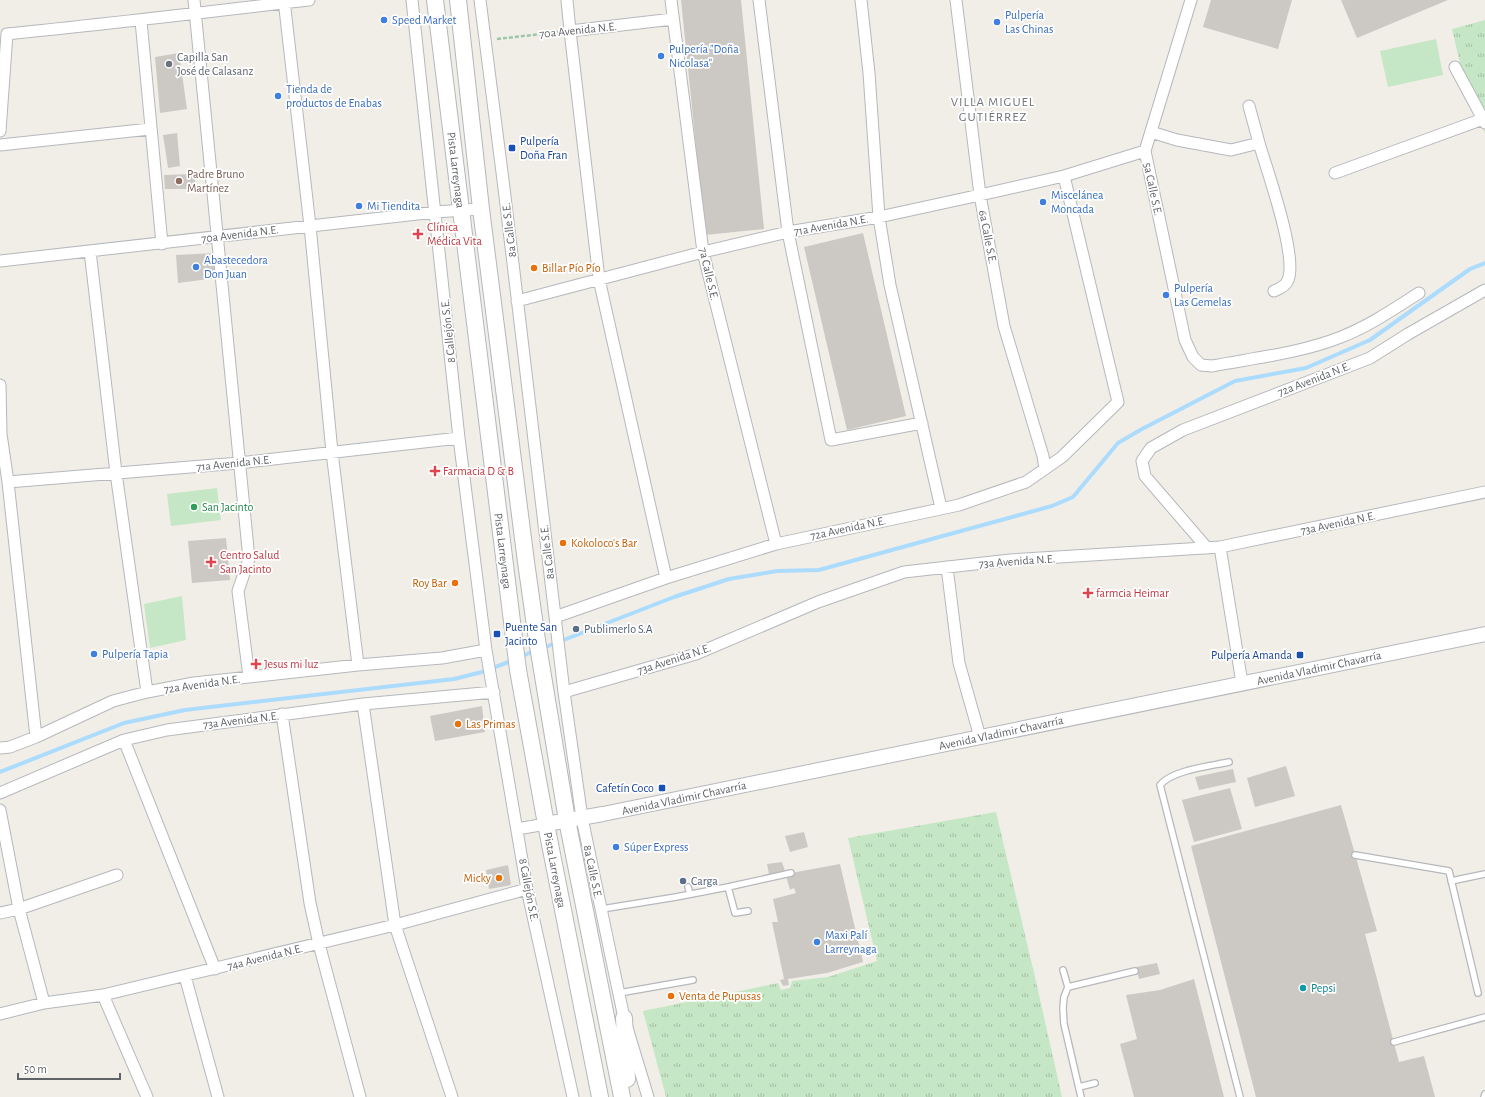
<svg xmlns="http://www.w3.org/2000/svg" width="1485" height="1097" font-family="'Alegreya Sans',sans-serif">
<style>
.grass{fill:url(#grass-tufts)}
.park{fill:#c6e7c5}
.lines{fill:none;stroke-linecap:round;stroke-linejoin:round}
.stream{stroke:#abdbfd;stroke-width:4}
.building{fill:#ccc9c4}
.service-casing{stroke:#b5b8bc;stroke-width:8}
.minor-casing{stroke:#b5b8bc;stroke-width:13}
.tertiary-casing{stroke:#b5b8bc;stroke-width:16}
.secondary-casing{stroke:#b4b7bb;stroke-width:18}
.path{stroke:#9dc6a8;stroke-width:2.5;stroke-dasharray:4 2;stroke-linecap:butt}
.service{stroke:#fff;stroke-width:5.5}
.minor{stroke:#fff;stroke-width:11}
.tertiary{stroke:#fff;stroke-width:14}
.secondary{stroke:#fff;stroke-width:16}
.shop-dot{fill:#3f7fe0;stroke:#fff;stroke-width:1.5}
.worship-dot{fill:#6b7280;stroke:#fff;stroke-width:1.5}
.transit-dot{fill:#1a4fb4;stroke:#fff;stroke-width:1.5}
.education-dot{fill:#8d6e63;stroke:#fff;stroke-width:1.5}
.health-dot{fill:#e0444e;stroke:#fff;stroke-width:1.5}
.food-dot{fill:#e8710a;stroke:#fff;stroke-width:1.5}
.leisure-dot{fill:#2e9e5b;stroke:#fff;stroke-width:1.5}
.service-dot{fill:#5c6f8a;stroke:#fff;stroke-width:1.5}
.culture-dot{fill:#0f9aa8;stroke:#fff;stroke-width:1.5}
.labels{text-anchor:middle;stroke-width:3.5;stroke-linejoin:round;paint-order:stroke}
.shop-label{font-size:12px;fill:#366cbe;stroke:#fff;text-anchor:start}
.street-label{font-size:12px;fill:#5f6367;stroke:#fff}
.worship-label{font-size:12px;fill:#5b616d;stroke:#fff;text-anchor:start}
.transit-label{font-size:12px;fill:#164399;stroke:#fff;text-anchor:start}
.education-label{font-size:12px;fill:#785e54;stroke:#fff;text-anchor:start}
.health-label{font-size:12px;fill:#be3a42;stroke:#fff;text-anchor:start}
.food-label{font-size:12px;fill:#c56008;stroke:#fff;text-anchor:start}
.leisure-label{font-size:12px;fill:#27864d;stroke:#fff;text-anchor:start}
.service-label{font-size:12px;fill:#4e5e75;stroke:#fff;text-anchor:start}
.culture-label{font-size:12px;fill:#0d838f;stroke:#fff;text-anchor:start}
.neighbourhood-label{font-size:13px;letter-spacing:1px;fill:#707579;stroke:#fff}
</style>
<defs>
<pattern id="grass-tufts" width="24" height="20" patternUnits="userSpaceOnUse"><rect width="24" height="20" fill="#c6e7c5"/><path d="M3 7l-1-3M5 7V3M7 7l1-3M15 17l-1-3M17 17v-4M19 17l1-3" fill="none" stroke="#a4bfa4"/></pattern>
</defs>
<rect width="100%" height="100%" fill="#f1eee8"/>
<path class="grass" d="M1485,20V133L1466,89L1452,29Z
M996,812L1035,977L1062,1097H666L643,1011L778,983L781,990L790,988L792,981L828,977L877,961L848,838Z"/>
<path class="park" d="M1436,39L1443,75L1388,87L1380,51Z
M217,488L221,520L171,526L167,494Z
M182,596L186,640L150,648L144,604Z"/>
<g class="lines">
<path class="stream" d="M543,648L674,597L729,579L777,571L819,570L1052,506L1073,497L1118,443L1142,429L1235,381L1306,368L1370,340L1470,269L1485,263
M520,657L534,651
M0,772L124,723L185,710L454,679L482,672L514,660"/>
</g>
<path class="building" d="M681,0H741L764,229L705,235Z
M1211,0H1292L1278,49L1203,27Z
M1341,0H1448L1357,38Z
M179,53L187,109L160,113L155,57Z
M177,133L180,166L168,168L163,135Z
M196,174L194,189H165L164,175Z
M863,233L906,416L847,430L804,247Z
M215,253L217,278L178,283L176,255Z
M226,538L230,580L192,583L188,541Z
M482,706L485,732L435,741L430,716Z
M1286,766L1295,796L1255,807L1247,778Z
M1233,769L1236,782L1199,790L1195,777Z
M1230,788L1242,829L1194,842L1182,800Z
M1341,805L1377,931L1365,934L1399,1062L1424,1056L1435,1097H1256L1191,846Z
M804,832L808,847L790,852L785,836Z
M782,862L785,871L769,874L767,864Z
M840,864L863,962L827,973L788,979L789,985L783,986L780,980L784,979L772,922H778L773,899L796,893L794,888L790,890L786,876L791,873Z
M508,865L511,885L489,889L486,870Z
M1157,963L1160,974L1139,979L1136,967Z
M1194,979L1224,1097H1134L1120,1044L1137,1039L1126,995L1160,990Z"/>
<g class="lines">
<defs>
<path id="service" d="M1229,762C1211,766 1172,770 1160,785L1240,1097
M1355,855L1449,871L1478,993
M1451,881L1485,874
M688,887L690,894
M728,887L791,873
M602,909L676,897L728,887L735,913L748,911
M1063,970L1068,987L1064,997L1063,1008L1064,1024L1081,1097
M1068,987L1135,971
M619,993L693,980
M1394,1042L1485,1017
M1079,1087L1095,1083
M1484,1097L1485,1094"/>
<path id="minor" d="M194,0L249,559L238,591L249,677
M284,0L310,226L332,452L358,665
M412,0L459,438L486,650L527,889L573,1097
M480,0L504,188L564,692L582,818L624,1018L648,1097
M567,0L570,31L599,279L666,578
M671,0L703,252L776,544
M759,0L788,232L831,440L922,423
M861,0L869,73L879,217L890,285L941,508
M956,0L980,195L1004,326L1043,456L1045,469
M1191,0L1145,151L1185,340L1193,357L1201,365L1212,366C1254,358 1301,353 1341,337C1369,326 1394,309 1419,293
M141,21L162,244
M570,31L673,19
M1455,67L1485,123
M1249,106L1259,143
M0,131L7,34C108,24 208,12 309,0
M1151,132L1177,140L1231,150L1259,143C1267,170 1298,257 1288,280C1286,286 1279,289 1274,291
M0,145L150,129
M1335,173L1483,119
M90,251L116,473L147,692
M0,261L435,212L481,209
M517,301L703,252L788,232L879,217L980,195L1064,176L1145,151
M0,385L1,434L8,482L36,737
M8,482L239,463L459,438
M1220,547L1242,683
M1207,548L1145,476L1142,461L1151,448L1183,430L1370,358L1408,334L1485,290
M947,567L959,663L980,737
M555,617L666,578L776,544L959,505L1026,482L1062,457L1118,402L1064,176
M564,692L696,654L818,602L904,572L1010,560L1220,547L1485,492
M363,704L395,925L452,1097
M282,714L310,903L319,944L360,1097
M124,740L215,969
M0,748L10,747L36,737L113,701L147,692L194,683L358,665L442,658L486,650
M0,793L124,740L167,730L363,704L494,692
M0,810L19,909L44,1003
M517,829L546,824
M0,913L19,909L117,875
M185,976L218,1097
M103,995L147,1097
M0,1014L44,1003L103,995L395,925L527,889"/>
<path id="tertiary" d="M546,824L603,814L1485,634"/>
<path id="secondary" d="M435,0L518,670L546,824L600,1097
M458,0L481,209L526,562L537,640L567,820L622,1097
M624,1018L627,1079"/>
</defs>
<use href="#service" class="service-casing"/>
<use href="#minor" class="minor-casing"/>
<use href="#tertiary" class="tertiary-casing"/>
<use href="#secondary" class="secondary-casing"/>
<path class="path" d="M497,39L559,32"/>
<use href="#service" class="service"/>
<use href="#minor" class="minor"/>
<use href="#tertiary" class="tertiary"/>
<use href="#secondary" class="secondary"/>
</g>
<g class="shop-dot">
<circle cx="384" cy="20" r="4"/>
<circle cx="997" cy="22" r="4"/>
<circle cx="661" cy="56" r="4"/>
<circle cx="278" cy="96" r="4"/>
<circle cx="1043" cy="202" r="4"/>
<circle cx="359" cy="206" r="4"/>
<circle cx="196" cy="267" r="4"/>
<circle cx="1166" cy="295" r="4"/>
<circle cx="94" cy="654" r="4"/>
<circle cx="616" cy="847" r="4"/>
<circle cx="817" cy="942" r="4"/>
</g>
<circle class="worship-dot" cx="169" cy="64" r="4"/>
<g class="transit-dot">
<rect x="508" y="144" width="8" height="8" rx="2"/>
<rect x="493" y="630" width="8" height="8" rx="2"/>
<rect x="1296" y="651" width="8" height="8" rx="2"/>
<rect x="658" y="784" width="8" height="8" rx="2"/>
</g>
<circle class="education-dot" cx="179" cy="181" r="4"/>
<g class="health-dot">
<path d="M416 228h4v4h4v4h-4v4h-4v-4h-4v-4h4z"/>
<path d="M433 465h4v4h4v4h-4v4h-4v-4h-4v-4h4z"/>
<path d="M209 556h4v4h4v4h-4v4h-4v-4h-4v-4h4z"/>
<path d="M1086 587h4v4h4v4h-4v4h-4v-4h-4v-4h4z"/>
<path d="M254 658h4v4h4v4h-4v4h-4v-4h-4v-4h4z"/>
</g>
<g class="food-dot">
<circle cx="534" cy="268" r="4"/>
<circle cx="563" cy="543" r="4"/>
<circle cx="455" cy="583" r="4"/>
<circle cx="458" cy="724" r="4"/>
<circle cx="499" cy="878" r="4"/>
<circle cx="671" cy="996" r="4"/>
</g>
<circle class="leisure-dot" cx="194" cy="507" r="4"/>
<g class="service-dot">
<circle cx="576" cy="629" r="4"/>
<circle cx="683" cy="881" r="4"/>
</g>
<circle class="culture-dot" cx="1303" cy="988" r="4"/>
<g class="labels">
<g class="shop-label">
<text x="1005" y="19">Pulpería<tspan x="1005" dy="14">Las Chinas</tspan></text>
<text x="392" y="24">Speed Market</text>
<text x="669" y="53">Pulpería "Doña<tspan x="669" dy="14">Nicolasa"</tspan></text>
<text x="286" y="93">Tienda de<tspan x="286" dy="14">productos de Enabas</tspan></text>
<text x="1051" y="199">Miscelánea<tspan x="1051" dy="14">Moncada</tspan></text>
<text x="367" y="210">Mi Tiendita</text>
<text x="204" y="264">Abastecedora<tspan x="204" dy="14">Don Juan</tspan></text>
<text x="1174" y="292">Pulpería<tspan x="1174" dy="14">Las Gemelas</tspan></text>
<text x="102" y="658">Pulpería Tapia</text>
<text x="624" y="851">Súper Express</text>
<text x="825" y="939">Maxi Palí<tspan x="825" dy="14">Larreynaga</tspan></text>
</g>
<g class="street-label">
<text transform="translate(578 30) rotate(-6)" y="4">70a Avenida N.E.</text>
<text transform="translate(456 170) rotate(83)" y="4">Pista Larreynaga</text>
<text transform="translate(1153 189) rotate(78)" y="4">5a Calle S.E.</text>
<text transform="translate(831 225) rotate(-10)" y="4">71a Avenida N.E.</text>
<text transform="translate(509 230) rotate(-97)" y="4">8a Calle S.E.</text>
<text transform="translate(240 234) rotate(-7)" y="4">70a Avenida N.E.</text>
<text transform="translate(988 237) rotate(79)" y="4">6a Calle S.E.</text>
<text transform="translate(709 274) rotate(77)" y="4">7a Calle S.E.</text>
<text transform="translate(448 331) rotate(-96)" y="4">8 Callejón S.E.</text>
<text transform="translate(1314 379) rotate(-21)" y="4">72a Avenida N.E.</text>
<text transform="translate(234 463) rotate(-6)" y="4">71a Avenida N.E.</text>
<text transform="translate(1338 523) rotate(-12)" y="4">73a Avenida N.E.</text>
<text transform="translate(848 528) rotate(-12)" y="4">72a Avenida N.E.</text>
<text transform="translate(503 551) rotate(83)" y="4">Pista Larreynaga</text>
<text transform="translate(547 552) rotate(-97)" y="4">8a Calle S.E.</text>
<text transform="translate(1017 561) rotate(-4)" y="4">73a Avenida N.E.</text>
<text transform="translate(674 659) rotate(-18)" y="4">73a Avenida N.E.</text>
<text transform="translate(1319 668) rotate(-12)" y="4">Avenida Vladimir Chavarría</text>
<text transform="translate(202 684) rotate(-8)" y="4">72a Avenida N.E.</text>
<text transform="translate(241 720) rotate(-7)" y="4">73a Avenida N.E.</text>
<text transform="translate(1001 733) rotate(-12)" y="4">Avenida Vladimir Chavarría</text>
<text transform="translate(684 798) rotate(-12)" y="4">Avenida Vladimir Chavarría</text>
<text transform="translate(555 870) rotate(79)" y="4">Pista Larreynaga</text>
<text transform="translate(593 872) rotate(78)" y="4">8a Calle S.E.</text>
<text transform="translate(529 890) rotate(79)" y="4">8 Callejón S.E.</text>
<text transform="translate(265 957) rotate(-14)" y="4">74a Avenida N.E.</text>
</g>
<g class="worship-label">
<text x="177" y="61">Capilla San<tspan x="177" dy="14">José de Calasanz</tspan></text>
</g>
<g class="transit-label">
<text x="520" y="145">Pulpería<tspan x="520" dy="14">Doña Fran</tspan></text>
<text x="505" y="631">Puente San<tspan x="505" dy="14">Jacinto</tspan></text>
<text x="1292" y="659" text-anchor="end">Pulpería Amanda</text>
<text x="654" y="792" text-anchor="end">Cafetín Coco</text>
</g>
<g class="education-label">
<text x="187" y="178">Padre Bruno<tspan x="187" dy="14">Martínez</tspan></text>
</g>
<g class="health-label">
<text x="427" y="231">Clínica<tspan x="427" dy="14">Médica Vita</tspan></text>
<text x="443" y="475">Farmacia D &amp; B</text>
<text x="220" y="559">Centro Salud<tspan x="220" dy="14">San Jacinto</tspan></text>
<text x="1096" y="597">farmcia Heimar</text>
<text x="264" y="668">Jesus mi luz</text>
</g>
<g class="food-label">
<text x="542" y="272">Billar Pío Pío</text>
<text x="571" y="547">Kokoloco's Bar</text>
<text x="447" y="587" text-anchor="end">Roy Bar</text>
<text x="466" y="728">Las Primas</text>
<text x="491" y="882" text-anchor="end">Micky</text>
<text x="679" y="1000">Venta de Pupusas</text>
</g>
<g class="leisure-label">
<text x="202" y="511">San Jacinto</text>
</g>
<g class="service-label">
<text x="584" y="633">Publimerlo S.A</text>
<text x="691" y="885">Carga</text>
</g>
<g class="culture-label">
<text x="1311" y="992">Pepsi</text>
</g>
<g class="neighbourhood-label">
<text x="993" y="106">VILLA MIGUEL<tspan x="993" dy="15">GUTIÉRREZ</tspan></text>
</g>
</g>
<path d="M18 1073v6h102v-6" fill="none" stroke="#5f6367" stroke-width="2"/>
<text x="24" y="1073" font-size="12" fill="#5f6367" stroke="#ffffff" stroke-width="3" paint-order="stroke">50 m</text>
</svg>
